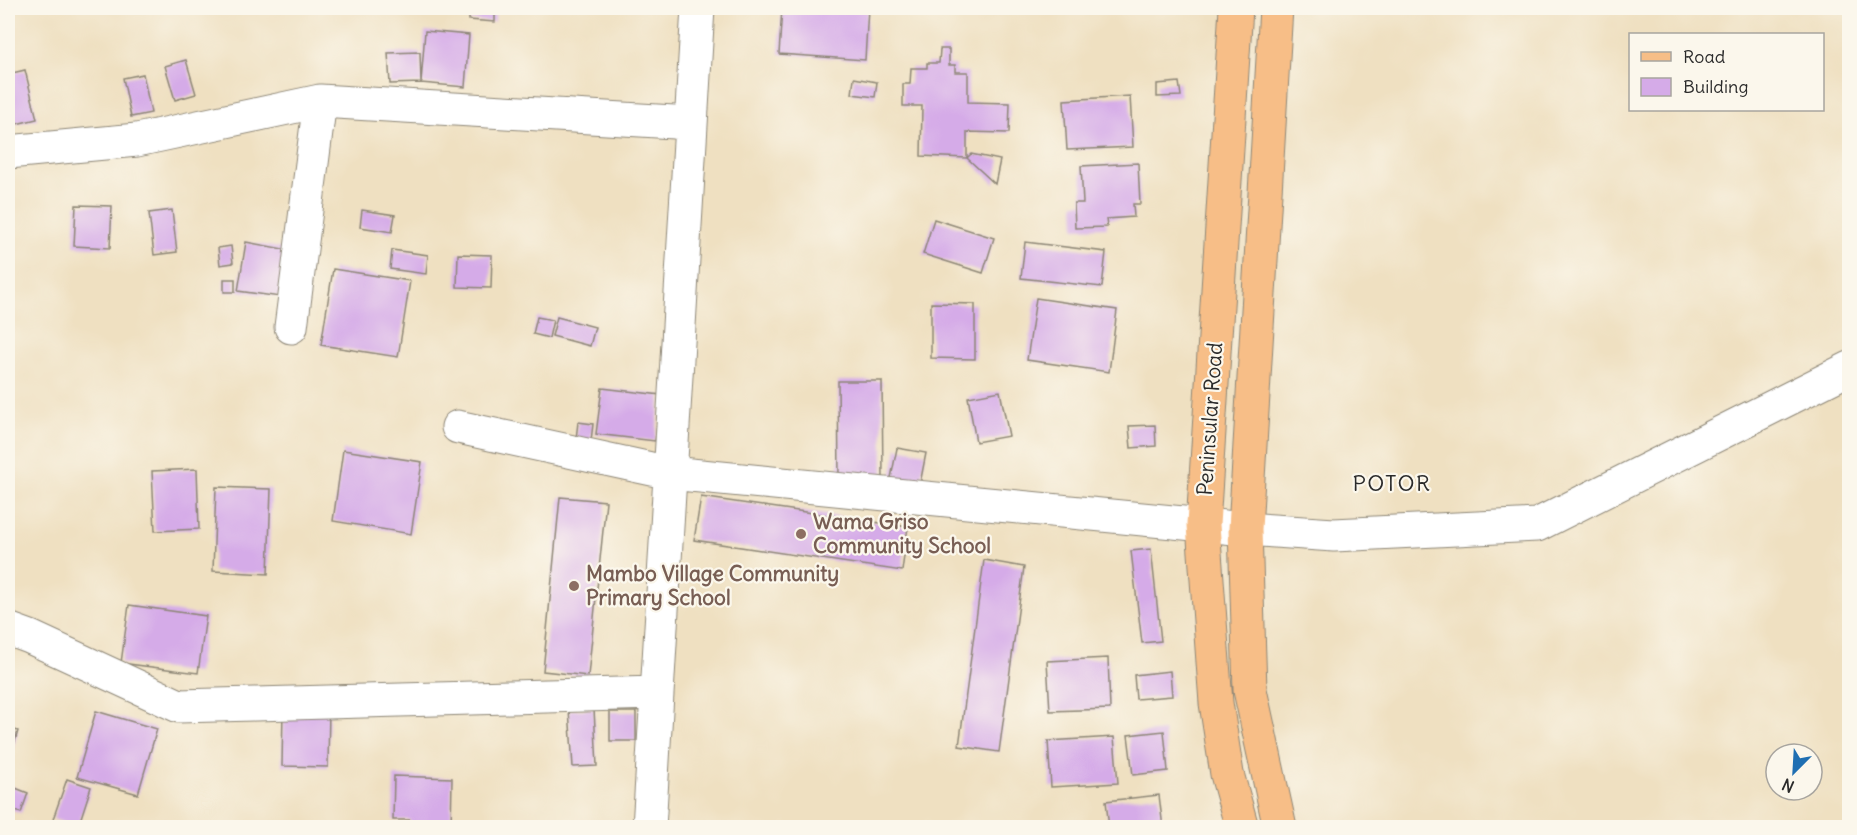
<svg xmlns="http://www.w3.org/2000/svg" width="1857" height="835" font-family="Delius,sans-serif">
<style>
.building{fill:#d5abe8}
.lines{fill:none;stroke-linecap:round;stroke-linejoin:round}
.minor-casing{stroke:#8d8676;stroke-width:35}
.major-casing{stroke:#8d8676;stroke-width:35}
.minor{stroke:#fff;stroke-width:33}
.major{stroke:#f7be87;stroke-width:33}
.education-dot{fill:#8d6e63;stroke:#fbf7ec;stroke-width:2}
.labels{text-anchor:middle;stroke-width:4.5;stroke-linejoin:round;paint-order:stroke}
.street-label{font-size:21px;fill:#2b2b2b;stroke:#fbf7ec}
.education-label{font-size:21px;font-weight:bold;fill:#785e54;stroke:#fbf7ec;text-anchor:start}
.neighbourhood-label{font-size:22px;letter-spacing:1.5px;fill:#2b2b2b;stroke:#fbf7ec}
</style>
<rect width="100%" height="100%" fill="#fbf7ec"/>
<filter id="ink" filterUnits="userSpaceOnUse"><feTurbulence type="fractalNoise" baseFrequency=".0167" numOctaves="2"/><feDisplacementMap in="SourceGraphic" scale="12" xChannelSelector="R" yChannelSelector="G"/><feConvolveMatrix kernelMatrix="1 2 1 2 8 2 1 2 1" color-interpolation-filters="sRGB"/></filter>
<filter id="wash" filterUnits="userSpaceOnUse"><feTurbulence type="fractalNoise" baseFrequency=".008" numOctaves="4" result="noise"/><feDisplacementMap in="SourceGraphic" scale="24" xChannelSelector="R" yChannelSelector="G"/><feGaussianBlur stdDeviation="1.35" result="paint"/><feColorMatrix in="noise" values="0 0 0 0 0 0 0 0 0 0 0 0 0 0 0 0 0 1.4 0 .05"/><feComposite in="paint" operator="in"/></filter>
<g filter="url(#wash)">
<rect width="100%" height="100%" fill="#efe0c1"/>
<g id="blocks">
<path class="building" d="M469,8H495V22L469,20Z
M782,8H868L865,60L779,54Z
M425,31L469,35L465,87L421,83L390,84L388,53L420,52L421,83Z
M940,49H949V65H955V72H968V102L1010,103L1009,133L967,132V158L921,156L922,106H903V84H910L911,68H927V63H939Z
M186,60L196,94L175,100L165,66Z
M25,70L37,119L16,124L12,108L8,109V74Z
M143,74L151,113L131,117L123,78Z
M854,78L877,82L875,97L852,94Z
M1179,82L1181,96L1157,97V84Z
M1130,96L1133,147L1067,150L1064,100Z
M11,112L14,131L8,132V113Z
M971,154L1000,160L995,184L967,158Z
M1138,163L1140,204H1133L1134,217L1106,219L1107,227L1075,228L1074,203H1083L1081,166Z
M76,205L112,206L110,248L74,246Z
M172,210L177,252L154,255L149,213Z
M362,210L395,215L392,232L360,227Z
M934,219L994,238L983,273L923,254Z
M246,242L289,250L280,297L238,291Z
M1025,242L1106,252L1102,287L1021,278Z
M231,246L233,263L220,265L218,248Z
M392,250L428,255L426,274L390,269Z
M458,254L492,255L491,288L457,287Z
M333,269L410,281L398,357L321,345Z
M224,279H235V292H224Z
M1036,298L1117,310L1109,372L1027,360Z
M931,303L975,304V359L931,358Z
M537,317L553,320L549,338L533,334Z
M557,317L595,327L590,346L552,336Z
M838,381H882L883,478L839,479Z
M602,388L661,395L655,441L596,434Z
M1000,391L1009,436L976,442L968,397Z
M578,422L593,424L591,441L576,439Z
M1155,425L1156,446L1131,448L1129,426Z
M897,448L926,453L919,489L890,483Z
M343,450L422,462L411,534L333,521Z
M197,469L199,529L155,531L152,471Z
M216,487L271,489L268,574L213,571Z
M560,497L606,501L588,676L543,671Z
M701,497L908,527L902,571L694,540Z
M1151,549L1161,641L1142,643L1131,551Z
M984,560L1024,567L999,752L959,746Z
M129,605L206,616L198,673L121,663Z
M1108,658L1110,709L1050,711L1047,661Z
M1170,671L1172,696L1136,699L1134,675Z
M283,707L329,708L328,767L282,766Z
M594,709L597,766L573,767L569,710Z
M96,711L157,729L138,794L77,777Z
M610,712H636V741H610Z
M8,728L18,731L8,765Z
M1164,731L1168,771L1133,775L1128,735Z
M1114,737L1118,783L1051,787L1048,741Z
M394,776L452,778L451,828L409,827L410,820H393Z
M67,779L91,787L78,827L53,819Z
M8,785L28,793L21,813L8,808Z
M1159,795L1163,828H1109L1106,801Z"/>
</g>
</g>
<g filter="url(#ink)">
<use href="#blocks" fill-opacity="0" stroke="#8d8676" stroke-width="1.5"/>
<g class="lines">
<defs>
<path id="minor" d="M8,152L137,140L320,101
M291,327L320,101L691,123
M458,427L670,473L1245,529L1334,535L1537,525L1850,368
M8,629L30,637L179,706L657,693
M649,828L698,8"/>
<path id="major" d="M1236,8L1203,525L1216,703L1227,774L1242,828
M1276,8L1245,529L1250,690L1280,828"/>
</defs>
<use href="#minor" class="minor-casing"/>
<use href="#major" class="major-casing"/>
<use href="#minor" class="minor"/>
<use href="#major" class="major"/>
</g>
</g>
<g class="education-dot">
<circle cx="801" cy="534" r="6"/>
<circle cx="574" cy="586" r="6"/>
</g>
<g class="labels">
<g class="street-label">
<text transform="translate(1210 419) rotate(-86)" y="7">Peninsular Road</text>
</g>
<g class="education-label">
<text x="813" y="529">Wama Griso<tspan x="813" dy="24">Community School</tspan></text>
<text x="586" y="581">Mambo Village Community<tspan x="586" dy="24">Primary School</tspan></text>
</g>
<g class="neighbourhood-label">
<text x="1392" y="491">POTOR</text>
</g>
</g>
<rect width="1857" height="835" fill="none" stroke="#fbf7ec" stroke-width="30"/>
<rect x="1629" y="33" width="195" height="78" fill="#fbf7ec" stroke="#a8a59f" stroke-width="1.5"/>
<rect x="1641" y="52" width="30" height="9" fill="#f7be87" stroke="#a8a59f" stroke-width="1.5"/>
<text x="1683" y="63" font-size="18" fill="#2b2b2b">Road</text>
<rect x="1641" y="78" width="30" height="18" fill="#d5abe8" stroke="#a8a59f" stroke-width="1.5"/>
<text x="1683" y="93" font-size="18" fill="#2b2b2b">Building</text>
<g transform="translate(1794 772) rotate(204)"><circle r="28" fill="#fbf7ec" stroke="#a8a59f" stroke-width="1.5"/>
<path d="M0-4.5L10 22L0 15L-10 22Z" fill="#1f6fb2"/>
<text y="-9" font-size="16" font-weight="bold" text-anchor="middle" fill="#2b2b2b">N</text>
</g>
</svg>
